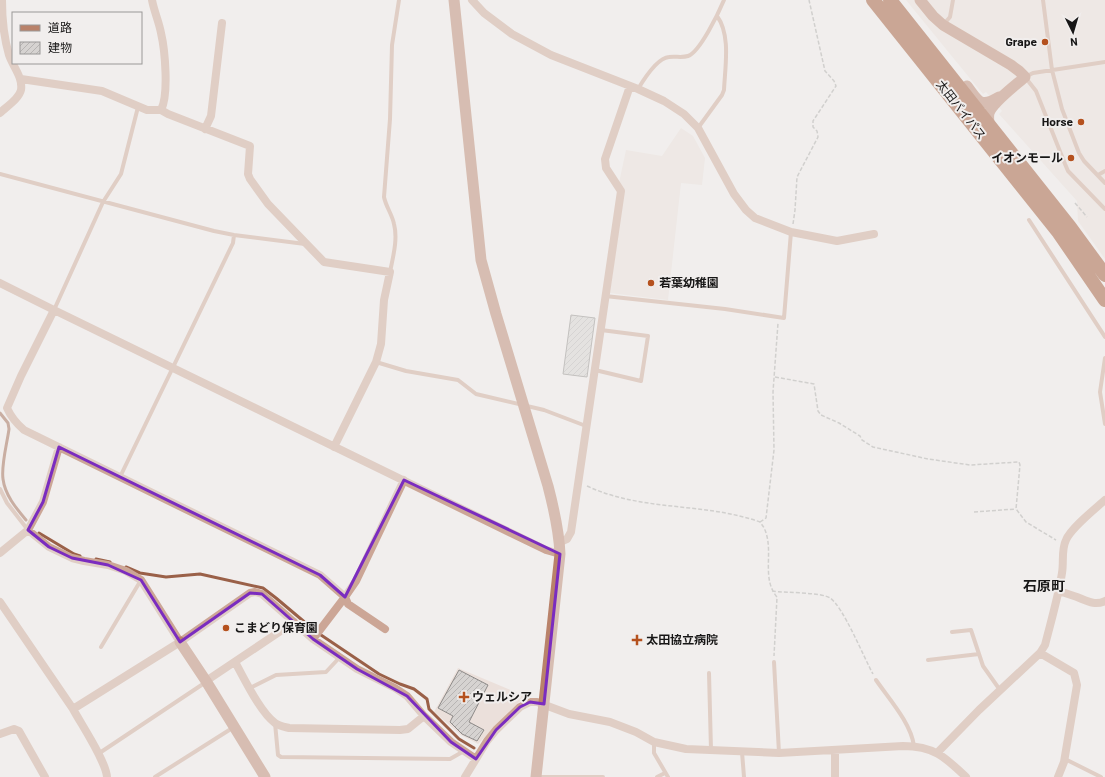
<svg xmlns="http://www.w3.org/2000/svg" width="1105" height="777" font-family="Barlow,'Noto Sans JP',sans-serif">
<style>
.built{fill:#ebe0db}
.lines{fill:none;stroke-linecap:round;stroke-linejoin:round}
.stream{stroke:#9a6048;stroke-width:3}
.building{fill:url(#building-hatch);stroke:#8d8a88}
.path{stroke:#acaaa9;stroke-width:1.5;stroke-dasharray:4 2;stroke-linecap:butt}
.lane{stroke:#cca696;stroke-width:4}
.street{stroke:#cca696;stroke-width:8}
.secondary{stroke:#b9826a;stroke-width:11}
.highway{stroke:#9c4f2c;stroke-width:14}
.marked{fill:none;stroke:#7b2cbf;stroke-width:3;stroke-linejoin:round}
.poi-dot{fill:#b5511e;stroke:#f1eeed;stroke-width:1.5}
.labels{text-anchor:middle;stroke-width:4;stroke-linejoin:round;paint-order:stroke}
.poi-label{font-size:12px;font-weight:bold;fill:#171616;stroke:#f1eeed;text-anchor:start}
.street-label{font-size:12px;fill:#171616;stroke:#f1eeed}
.quarter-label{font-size:14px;font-weight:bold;fill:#171616;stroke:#f1eeed}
</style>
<defs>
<pattern id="building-hatch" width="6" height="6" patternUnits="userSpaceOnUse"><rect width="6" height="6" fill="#d6d3d1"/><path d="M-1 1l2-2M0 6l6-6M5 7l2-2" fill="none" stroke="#b7b4b3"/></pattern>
</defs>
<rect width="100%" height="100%" fill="#f1eeed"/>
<path class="built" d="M906,0H1105V259L1078,221L1077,201L999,114L1002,111L986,92L983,94L977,87Z
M681,128L693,136L705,158L702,185L681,183L668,300L610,293L624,188L619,183L626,150L662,156Z
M458,668L525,696L478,744L461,735L434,712Z"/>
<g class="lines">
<path class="stream" d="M0,413L8,423L9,429C7,444 1,465 3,479C5,495 16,508 26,520
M39,533L74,554L80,556
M96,559L110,562
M126,567L140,573L166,577L200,574L263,588L276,598L314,630
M321,635L379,674L400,684L414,689L427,699L429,709L459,739L474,748"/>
</g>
<path class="building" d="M571,315L595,318L587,377L563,374Z
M459,670L488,685L469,722L484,730L477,741L462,734L450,722L453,716L438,708Z"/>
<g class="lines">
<path class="path" d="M1075,203L1087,217
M793,224L795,210L797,177L818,137L817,131L813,127V121L836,86L834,81L825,71L809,0
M775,377L814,384L818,411L821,415L839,423L860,436L862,440L873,447L928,459L970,465L1019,462L1020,465L1016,509L1026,522L1056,540
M587,486C643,512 704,502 760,522C762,525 764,527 765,530C774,552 761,578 777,597L774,656
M974,512L1016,509
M760,522L766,518L774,450L773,392L778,323
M772,591C785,593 821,592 830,598C843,606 864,658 873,674"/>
<path class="lane" d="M1043,0L1052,70L1062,109L1079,153L1084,161L1105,183
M943,25L950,17L953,0
M1105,62L1033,73L1025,77L1036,91L1065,164L1068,171L1105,209
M638,89C644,79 657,58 669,57C675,56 682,58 688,56C700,52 719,12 724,0
M698,128L722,95L724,90C725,67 731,35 717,16
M0,174L214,231L234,235L305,244
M1098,175L1105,171
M1029,220L1105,337
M390,272C393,257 398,239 394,224C392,214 386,207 384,197L390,119L392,45L399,0
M605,296L725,309L784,318L791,232
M54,310L103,202L121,174L138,107
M1105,358L1100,392L1105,424
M376,362L406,371L458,380L476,394L544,410L586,426
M595,370L641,381L648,336L601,330
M120,477L233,243L234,235
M0,489L7,503L28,530
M952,632L971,630L983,666L1000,690
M101,647L141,580
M928,660L979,654
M774,662L779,753
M709,673L711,750
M876,680C889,699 911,723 914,746
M250,688L276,675L326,672L340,657
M275,723L278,755L281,757L450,759L464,751
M654,742V753L668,777
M742,752L744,777
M98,754L206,682
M1065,759L1101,777
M155,777L234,727
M536,777H603
M657,777L665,773"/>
<path class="street" d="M472,0L484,13L512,34L551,55L638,89L664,101L684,114L698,128L734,194L746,210L755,218L791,232L837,241L874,234
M21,79L102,91L147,110H161C169,95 165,50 161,33C159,22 154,11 152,0
M161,110L168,114L250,146L248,174L250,179L268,204L324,262L390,272L384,300L381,344L376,362L334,447
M0,113C6,107 19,99 21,90C23,77 13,67 9,55C4,38 2,18 2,0
M205,129L211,116L222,23
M0,283L54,310L546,550L560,554
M54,310L21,376L7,408C11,417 17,424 24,430L320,575L345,597L348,604L385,629
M28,530L49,547L72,558L84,561L108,565L126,571L141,580L180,642
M560,542L567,539L571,532L621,191L606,168L605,159L630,86
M0,553L28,530L43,502L59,447
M1059,591C1065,593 1071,595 1077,597C1087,601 1095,606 1105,601
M0,602L73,709
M313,639L345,597L356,581L404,480
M1040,653L1074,673L1077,685L1064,762L1058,777
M235,662C244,678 260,712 275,723C279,726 285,727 289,728L400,730L408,729L424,716
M206,681L294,622
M0,734L14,729L19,731L45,777
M937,753L979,710L1040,653L1045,645C1051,621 1058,598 1062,573C1064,562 1061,550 1066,540C1071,528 1095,509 1105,500
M107,777C106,761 81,724 73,709L180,642L250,593L255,592L262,594L313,639L357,669L395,688L407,696L424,716L451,742L476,759
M465,777L487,741L496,730L520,707L530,702H537L569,714L610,722L636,732L654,742L686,749L779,753L903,746C934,746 945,757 966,777
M835,777V750"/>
<path class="secondary" d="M454,0L481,260L496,314L548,486C554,509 559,531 560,554L536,777
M920,0L933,16L943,25L1011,65L1019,71L1025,77C1016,85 993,102 989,113C988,117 989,121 989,125
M967,86C979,102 980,108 999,97
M180,642L206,681L265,777"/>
<path class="highway" d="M873,0L1059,233L1105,300
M890,0L1070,227L1105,275"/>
</g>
<path d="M0 0H1105V777H0ZM59,447L320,575L345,597L404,480L560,554L544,704L530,702L520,707L496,730L476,759L451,742L407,696L357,669L313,639L262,594L250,593L180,642L141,580L108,565L72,558L49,547L28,530L43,502Z" fill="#f1eeed" fill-opacity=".55" fill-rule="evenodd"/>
<path class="marked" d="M59,447L320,575L345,597L404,480L560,554L544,704L530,702L520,707L496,730L476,759L451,742L407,696L357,669L313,639L262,594L250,593L180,642L141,580L108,565L72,558L49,547L28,530L43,502Z"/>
<g class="poi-dot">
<circle cx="1045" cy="42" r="4"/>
<circle cx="1081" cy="122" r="4"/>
<circle cx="1071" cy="158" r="4"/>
<circle cx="651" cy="283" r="4"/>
<circle cx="226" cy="628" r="4"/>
<path d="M635 634h4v4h4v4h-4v4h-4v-4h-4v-4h4z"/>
<path d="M462 691h4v4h4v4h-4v4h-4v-4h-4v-4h4z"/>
</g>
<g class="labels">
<g class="poi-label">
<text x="1037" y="46" text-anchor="end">Grape</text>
<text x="1073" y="126" text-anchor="end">Horse</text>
<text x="1063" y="162" text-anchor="end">イオンモール</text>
<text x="659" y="287">若葉幼稚園</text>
<text x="234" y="632">こまどり保育園</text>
<text x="646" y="644">太田協立病院</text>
<text x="472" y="701">ウェルシア</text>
</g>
<g class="street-label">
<text transform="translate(961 110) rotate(52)" y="4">太田バイパス</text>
</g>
<g class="quarter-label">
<text x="1044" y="591">石原町</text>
</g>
</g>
<rect x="12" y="12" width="130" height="52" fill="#f1eeed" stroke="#9a9897"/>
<rect x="20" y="25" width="20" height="6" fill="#b9826a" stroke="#9a9897"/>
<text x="48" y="32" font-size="12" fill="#171616">道路</text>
<rect x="20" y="42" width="20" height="12" fill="url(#building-hatch)" stroke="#9a9897"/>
<text x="48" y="52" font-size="12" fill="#171616">建物</text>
<g transform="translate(1073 32) rotate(175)" stroke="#f1eeed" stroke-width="3" paint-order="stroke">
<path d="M0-3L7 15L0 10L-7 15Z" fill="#171616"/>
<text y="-6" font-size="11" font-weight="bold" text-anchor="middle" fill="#171616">N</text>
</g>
</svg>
